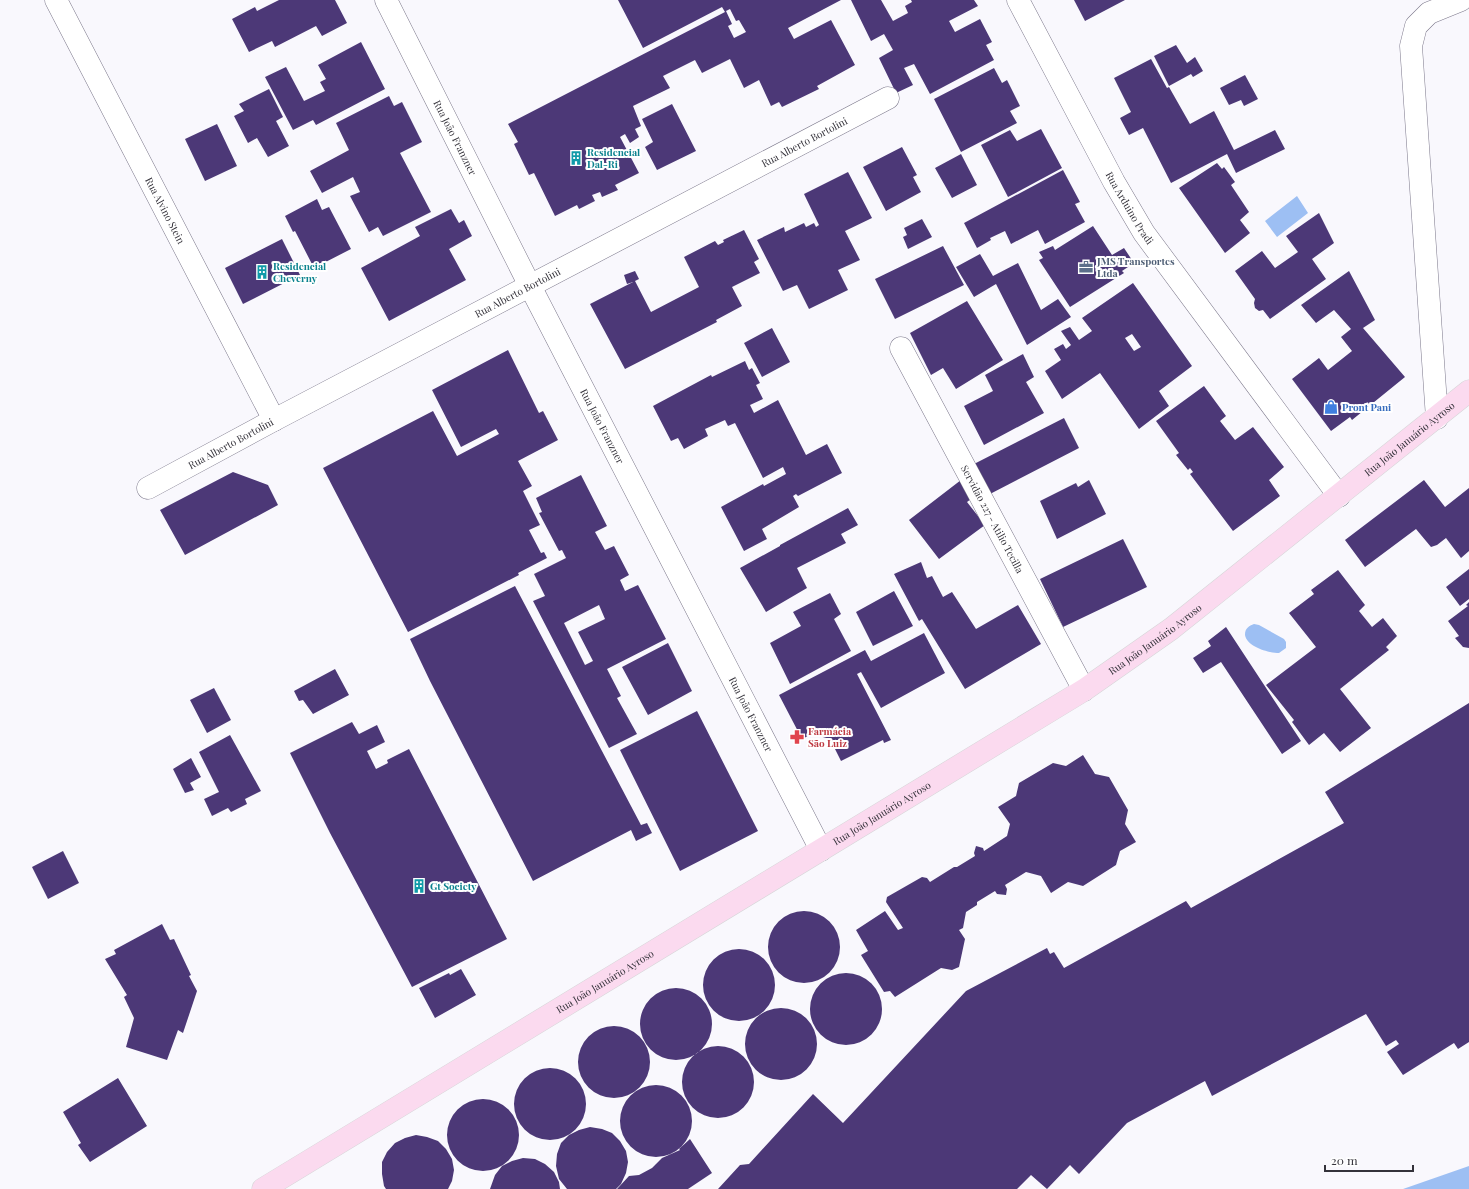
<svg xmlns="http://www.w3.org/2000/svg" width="1469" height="1189" font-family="'Playfair Display',serif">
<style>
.water{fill:#9dbff3}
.building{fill:#4c3877;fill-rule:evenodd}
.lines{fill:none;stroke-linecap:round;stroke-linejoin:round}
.minor-casing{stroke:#7c788b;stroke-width:23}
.major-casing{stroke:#d6d6d8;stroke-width:23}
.minor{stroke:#fff;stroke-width:22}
.major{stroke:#fbdaef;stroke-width:22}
.labels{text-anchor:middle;stroke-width:4;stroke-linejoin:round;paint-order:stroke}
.street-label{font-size:10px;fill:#34323a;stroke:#fff}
.culture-label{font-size:10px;font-weight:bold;fill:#0d838f;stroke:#fff;text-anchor:start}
.service-label{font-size:10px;font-weight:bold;fill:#4e5e75;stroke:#fff;text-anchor:start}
.shop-label{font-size:10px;font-weight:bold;fill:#366cbe;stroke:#fff;text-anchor:start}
.health-label{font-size:10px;font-weight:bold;fill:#be3a42;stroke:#fff;text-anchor:start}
</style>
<rect width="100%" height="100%" fill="#f9f8fd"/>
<path class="water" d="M1297,196L1308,213L1277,237L1265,221Z
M1254,624L1259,625L1284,639L1286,642V648L1279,653C1269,653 1247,647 1245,635C1245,628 1249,626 1254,624Z
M1469,1166V1189H1403Z"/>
<path class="building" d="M279,0H335L347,23L322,36L316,26L275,47L272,41L249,52L232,19L255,7L257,11Z
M618,0H841L788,28L794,39L831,20L855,65L817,86L819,89L782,107L779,102L771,106L759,80L744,88L730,59L702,73L695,60L663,76L670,88L633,106L641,126L635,129L639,137L630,143L625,134L620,137L639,173L615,185L618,190L602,197L600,192L592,195L595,201L579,209L577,205L555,216L534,173L529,175L514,144L518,142L508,124L725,12L722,7L643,48ZM730,9L736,21L739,20L746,32L734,38L728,26L732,24L726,11Z
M851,0H881L893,21L908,13L905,6L912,2L911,0H974L978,6L949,21L955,32L980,19L992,42L986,45L994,60L930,94L914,64L904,68L913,85L896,93L879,58L893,50L884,34L871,41Z
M1074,0H1125L1085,21Z
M361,42L385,89L316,125L313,120L293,130L265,77L286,67L304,101L325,91L320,82L326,79L318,65Z
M1176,45L1187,63L1195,57L1203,71L1193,77L1191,74L1169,86L1154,56Z
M1151,59L1167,88L1169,87L1190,124L1214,111L1234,150L1275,130L1285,149L1236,173L1227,154L1171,183L1143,128L1129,135L1120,118L1131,112L1114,78Z
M994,68L1002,83L1007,80L1020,106L1010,111L1017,123L961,152L934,99Z
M1245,75L1258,99L1244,106L1241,100L1229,105L1220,88Z
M269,89L283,117L276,121L289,146L268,157L257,138L248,143L234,116L244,111L239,104Z
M389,96L394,106L402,102L422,142L400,153L431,212L383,236L378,227L369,232L350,196L360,192L353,177L322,193L310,171L349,150L336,123Z
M672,104L696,151L657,170L645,147L653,142L642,119Z
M217,124L237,166L205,181L185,139Z
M1041,129L1062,168L1008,197L981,145L1010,130L1017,141Z
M902,147L917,175L913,177L921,192L886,211L863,167Z
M961,154L977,185L952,198L935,168Z
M1217,163L1222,169L1224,167L1235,182L1231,185L1249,212L1240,220L1250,233L1225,253L1179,188Z
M1063,170L1080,202L1075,204L1085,222L1045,244L1038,230L1011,244L1005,231L990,238L991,240L977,248L964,223Z
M848,172L872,218L845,231L860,260L838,270L848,290L809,309L797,285L783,291L757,240L784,227L785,232L804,223L806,227L814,223L816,227L819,225L804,194Z
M317,199L322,210L329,207L351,249L314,268L295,231L293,232L285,216Z
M451,209L459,223L464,220L472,236L449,249L466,280L389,321L361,268L420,236L415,227Z
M1319,213L1334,243L1312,259L1326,279L1270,319L1263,310L1259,311L1255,308L1254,303L1255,299L1235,271L1262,251L1275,268L1298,252L1286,236Z
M922,219L932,237L908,249L903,237L907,235L904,228Z
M1093,226L1112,255L1124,248L1134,263L1122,271L1124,273L1070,307L1039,260L1043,258L1039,252L1053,246L1055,250Z
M744,230L759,259L754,262L760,273L732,287L742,306L716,320L717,322L625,369L590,304L633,282L627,284L624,275L635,271L639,279L635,281L651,312L699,287L684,257L715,241L718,245L724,242L723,240Z
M282,239L300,275L243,304L225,268Z
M943,246L964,285L895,319L875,279Z
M980,254L993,276L1018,263L1041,310L1058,299L1071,317L1027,345L996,284L974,297L956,267Z
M1349,271L1375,320L1363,328L1405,377L1352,420L1350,417L1331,431L1292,379L1319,358L1328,370L1352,351L1341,337L1351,329L1334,310L1316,323L1301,305Z
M1133,283L1192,366L1159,391L1169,406L1139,429L1100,373L1062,399L1045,371L1061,360L1054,349L1063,344L1066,349L1071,345L1061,331L1070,327L1079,340L1092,331L1082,318ZM1132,334L1141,347L1134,351L1125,338Z
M967,301L1003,360L956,389L943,368L931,375L910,333Z
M772,328L790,362L762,377L744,343Z
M508,350L539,413L543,411L558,440L518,461L532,486L523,491L540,525L529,530L541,553L544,552L547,558L518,573L519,575L408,632L323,468L433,411L457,456L499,434L496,429L461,447L432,390Z
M1023,354L1034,377L1026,382L1044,413L984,445L964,406L993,391L985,375Z
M745,361L749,370L752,368L760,383L756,385L763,399L750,405L754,413L778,400L806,455L827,444L842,473L798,496L796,494L793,496L799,507L762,529L767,539L744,551L721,507L763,484L764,486L786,474L783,467L763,478L735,423L728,426L725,420L705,429L708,436L684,449L678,438L671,441L653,406L711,375L712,377Z
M1204,386L1226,416L1220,421L1235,440L1253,427L1284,467L1269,480L1280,496L1233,531L1190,474L1193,472L1190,468L1188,470L1176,455L1179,453L1156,421Z
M1064,418L1079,448L990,494L974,464Z
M233,472L268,485L278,505L185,555L160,510Z
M581,475L607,526L595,532L605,550L614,546L629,575L620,580L625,591L638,585L666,639L607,669L621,696L617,698L637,734L609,748L533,601L545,596L534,574L566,558L562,550L559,551L539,513L542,512L536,498ZM599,605L605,619L578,632L593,661L585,665L564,623Z
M961,480L971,499L967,502L985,525L939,559L909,520Z
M1089,480L1106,514L1057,539L1040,501L1076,483L1078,487Z
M1424,480L1445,507L1469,488V551L1461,558L1446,538L1437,545L1431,547L1416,529L1365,567L1345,540Z
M848,508L858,525L841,534L846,543L797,568L807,588L766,612L740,568L780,546V545Z
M1123,539L1147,587L1063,627L1040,579Z
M921,562L927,578L932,576L943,597L952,592L976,629L1018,605L1041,644L965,689L922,619L919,621L894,574Z
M1469,569V599L1460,606L1446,587Z
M1338,570L1365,605L1359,611L1372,627L1383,618L1397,636L1386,647L1389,650L1340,689L1371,728L1340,752L1324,733L1309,745L1292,722L1294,720L1266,685L1316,647L1289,613L1314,594L1311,590Z
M515,586L641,825L647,823L652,833L636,841L631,830L533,881L430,681L410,639Z
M894,591L913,626L873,646L856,612Z
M830,593L841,614L834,619L851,651L790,684L770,643L801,626L793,612Z
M1469,602V648L1463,647L1455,638L1459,636L1448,621L1468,606L1466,605Z
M1226,627L1301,741L1282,754L1221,662L1203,673L1193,658L1211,646L1208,641Z
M924,633L945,673L881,708L861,672L857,674L891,740L884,743L883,740L841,761L830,739L812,734L802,739L779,695L865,650L871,661Z
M668,643L692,691L648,715L622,667Z
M335,669L349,695L313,714L303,700L299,701L294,691Z
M214,688L231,720L207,733L190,700Z
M1469,703V1042L1458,1049L1454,1043L1403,1075L1387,1052L1399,1044L1396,1040L1386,1046L1366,1014L1212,1096L1205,1081L1127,1123L1079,1174L1070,1165L1047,1189L1031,1175L1017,1189H718L740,1165L749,1164L813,1094L843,1123L966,991L1047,948L1050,954L1054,952L1064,968L1186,901L1191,908L1344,823L1325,792Z
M697,711L758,831L680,871L620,750Z
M352,722L359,734L377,725L385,742L367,751L376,769L388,763L387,760L409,749L507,939L412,987L330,833L290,753Z
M230,735L261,791L245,799L247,804L231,812L228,808L212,816L204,799L219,792L199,752Z
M1083,755L1095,774L1109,777L1128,810L1125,824L1136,842L1120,851L1116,865L1083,886L1068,882L1051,893L1041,876L1026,872L1005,885L1007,889L1006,895L997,894L995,891L977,902V905L966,912L963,928L959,930L965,939L959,967L952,970L941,968L895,997L890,991L884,992L861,955L868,951L856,930L885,911L898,930L903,928L886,902L887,897L922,877L927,878L930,882L954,867H957L975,856L974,853L976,846L983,848L984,851L1007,836L1010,824L998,807L1016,796L1019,783L1053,763L1066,766Z
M191,758L201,777L190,783L194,790L185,793L173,769Z
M63,851L79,883L48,899L32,867Z
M768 947a36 36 0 1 1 72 0a36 36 0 1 1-72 0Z
M162,924L170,940L174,939L191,975L189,976L197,991L183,1033L178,1030L167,1060L126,1047L134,1018L124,997L127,995L105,959L116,954L114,950Z
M703 985a36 36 0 1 1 72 0a36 36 0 1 1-72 0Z
M461,969L476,995L435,1018L419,988L449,973L450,975Z
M810 1009a36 36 0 1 1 72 0a36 36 0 1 1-72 0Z
M640 1024a36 36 0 1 1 72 0a36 36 0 1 1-72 0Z
M745 1044a36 36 0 1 1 72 0a36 36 0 1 1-72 0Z
M578 1062a36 36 0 1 1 72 0a36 36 0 1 1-72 0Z
M682 1082a36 36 0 1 1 72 0a36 36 0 1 1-72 0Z
M514 1104a36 36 0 1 1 72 0a36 36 0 1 1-72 0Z
M118,1078L147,1126L90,1162L78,1145L81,1143L63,1112Z
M620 1121a36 36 0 1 1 72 0a36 36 0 1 1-72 0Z
M447 1135a36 36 0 1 1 72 0a36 36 0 1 1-72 0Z
M590,1127L602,1129L612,1133L620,1141L626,1151L628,1162L626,1173L621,1184L616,1189H567L559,1179L556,1166L557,1154L561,1143L569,1135L579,1130Z
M416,1135L427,1137L438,1141L446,1149L452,1159L454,1170L452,1181L448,1189H386L384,1186L382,1174V1162L387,1152L395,1143L405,1138Z
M690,1139L712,1173L688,1189H617L629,1176L639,1175L652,1168L662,1158L680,1150L679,1149Z
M523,1158L535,1159L545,1164L554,1172L559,1182L560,1189H490L495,1175L502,1166L512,1161Z"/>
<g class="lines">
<defs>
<g id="minor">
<path id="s1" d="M56,0L274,420"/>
<path id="s2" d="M386,0L530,286L821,850"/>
<path id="s3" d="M1018,0L1114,182L1144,233L1339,496"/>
<path id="s4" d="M901,348L1084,690"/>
<path d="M1437,418L1411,46L1416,26L1429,13L1461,0"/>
<path id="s5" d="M148,488L274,420L888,98"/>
</g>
<g id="major">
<path id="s6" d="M263,1189L1084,690L1171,629L1469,391"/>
</g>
</defs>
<use href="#minor" class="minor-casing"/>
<use href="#major" class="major-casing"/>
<use href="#minor" class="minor"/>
<use href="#major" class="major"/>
</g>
<defs>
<symbol id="building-bare" viewBox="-9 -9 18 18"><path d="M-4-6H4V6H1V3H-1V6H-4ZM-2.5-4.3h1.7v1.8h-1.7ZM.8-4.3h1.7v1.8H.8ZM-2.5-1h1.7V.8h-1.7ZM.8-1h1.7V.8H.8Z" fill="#0f9aa8" stroke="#fff" stroke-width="2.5" paint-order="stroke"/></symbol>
<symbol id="office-bare" viewBox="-9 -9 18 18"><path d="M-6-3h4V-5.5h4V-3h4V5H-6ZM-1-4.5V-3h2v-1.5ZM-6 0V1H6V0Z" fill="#5c6f8a" stroke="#fff" stroke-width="2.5" paint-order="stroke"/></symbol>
<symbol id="shop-bare" viewBox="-9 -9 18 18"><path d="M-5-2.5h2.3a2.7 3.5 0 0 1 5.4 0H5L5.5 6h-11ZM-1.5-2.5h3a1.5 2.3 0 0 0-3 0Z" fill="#3f7fe0" stroke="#fff" stroke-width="2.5" paint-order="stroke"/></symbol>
<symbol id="pharmacy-bare" viewBox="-9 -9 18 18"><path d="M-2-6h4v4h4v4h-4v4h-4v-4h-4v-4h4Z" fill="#e0444e" stroke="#fff" stroke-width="2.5" paint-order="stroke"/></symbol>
</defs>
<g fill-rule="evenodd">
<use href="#building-bare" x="566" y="148" width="20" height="20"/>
<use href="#office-bare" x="1076" y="257" width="20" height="20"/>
<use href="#building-bare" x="252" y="262" width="20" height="20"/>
<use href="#shop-bare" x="1321" y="397" width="20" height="20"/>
<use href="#pharmacy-bare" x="787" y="727" width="20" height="20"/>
<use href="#building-bare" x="409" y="876" width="20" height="20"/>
</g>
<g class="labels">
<g class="street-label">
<text dy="4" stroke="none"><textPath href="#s2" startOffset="154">Rua João Franzner</textPath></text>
<text dy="4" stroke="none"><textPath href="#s5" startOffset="742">Rua Alberto Bortolini</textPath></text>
<text dy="4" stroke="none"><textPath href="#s3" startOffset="236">Rua Arduino Pradi</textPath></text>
<text dy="4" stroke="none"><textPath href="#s1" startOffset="237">Rua Alvino Stein</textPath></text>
<text dy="4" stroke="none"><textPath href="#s5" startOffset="418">Rua Alberto Bortolini</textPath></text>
<text dy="4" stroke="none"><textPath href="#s2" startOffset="478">Rua João Franzner</textPath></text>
<text dy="4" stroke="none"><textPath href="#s6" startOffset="1372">Rua João Januário Ayroso</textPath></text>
<text dy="4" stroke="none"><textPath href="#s5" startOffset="94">Rua Alberto Bortolini</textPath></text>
<text dy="4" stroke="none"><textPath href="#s4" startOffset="194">Servidão 227 - Atilio Tecilla</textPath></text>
<text dy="4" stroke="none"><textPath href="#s6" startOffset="1048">Rua João Januário Ayroso</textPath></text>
<text dy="4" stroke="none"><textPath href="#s2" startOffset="802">Rua João Franzner</textPath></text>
<text dy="4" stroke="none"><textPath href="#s6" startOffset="724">Rua João Januário Ayroso</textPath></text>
<text dy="4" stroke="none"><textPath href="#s6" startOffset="400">Rua João Januário Ayroso</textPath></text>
</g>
<g class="culture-label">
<text x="587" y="156">Residencial<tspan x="587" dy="12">Dal-Ri</tspan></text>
<text x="273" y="270">Residencial<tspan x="273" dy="12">Cheverny</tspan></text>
<text x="430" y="890">Gt Society</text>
</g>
<g class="service-label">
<text x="1097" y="265">JMS Transportes<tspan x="1097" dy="12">Ltda</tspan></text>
</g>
<g class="shop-label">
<text x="1342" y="411">Pront Pani</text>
</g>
<g class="health-label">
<text x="808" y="735">Farmácia<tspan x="808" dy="12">São Luiz</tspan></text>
</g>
</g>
<path d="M1325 1165v6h88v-6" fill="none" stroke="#34323a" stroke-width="2"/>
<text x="1331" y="1165" font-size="12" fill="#34323a" stroke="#ffffff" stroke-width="3" paint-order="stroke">20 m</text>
</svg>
